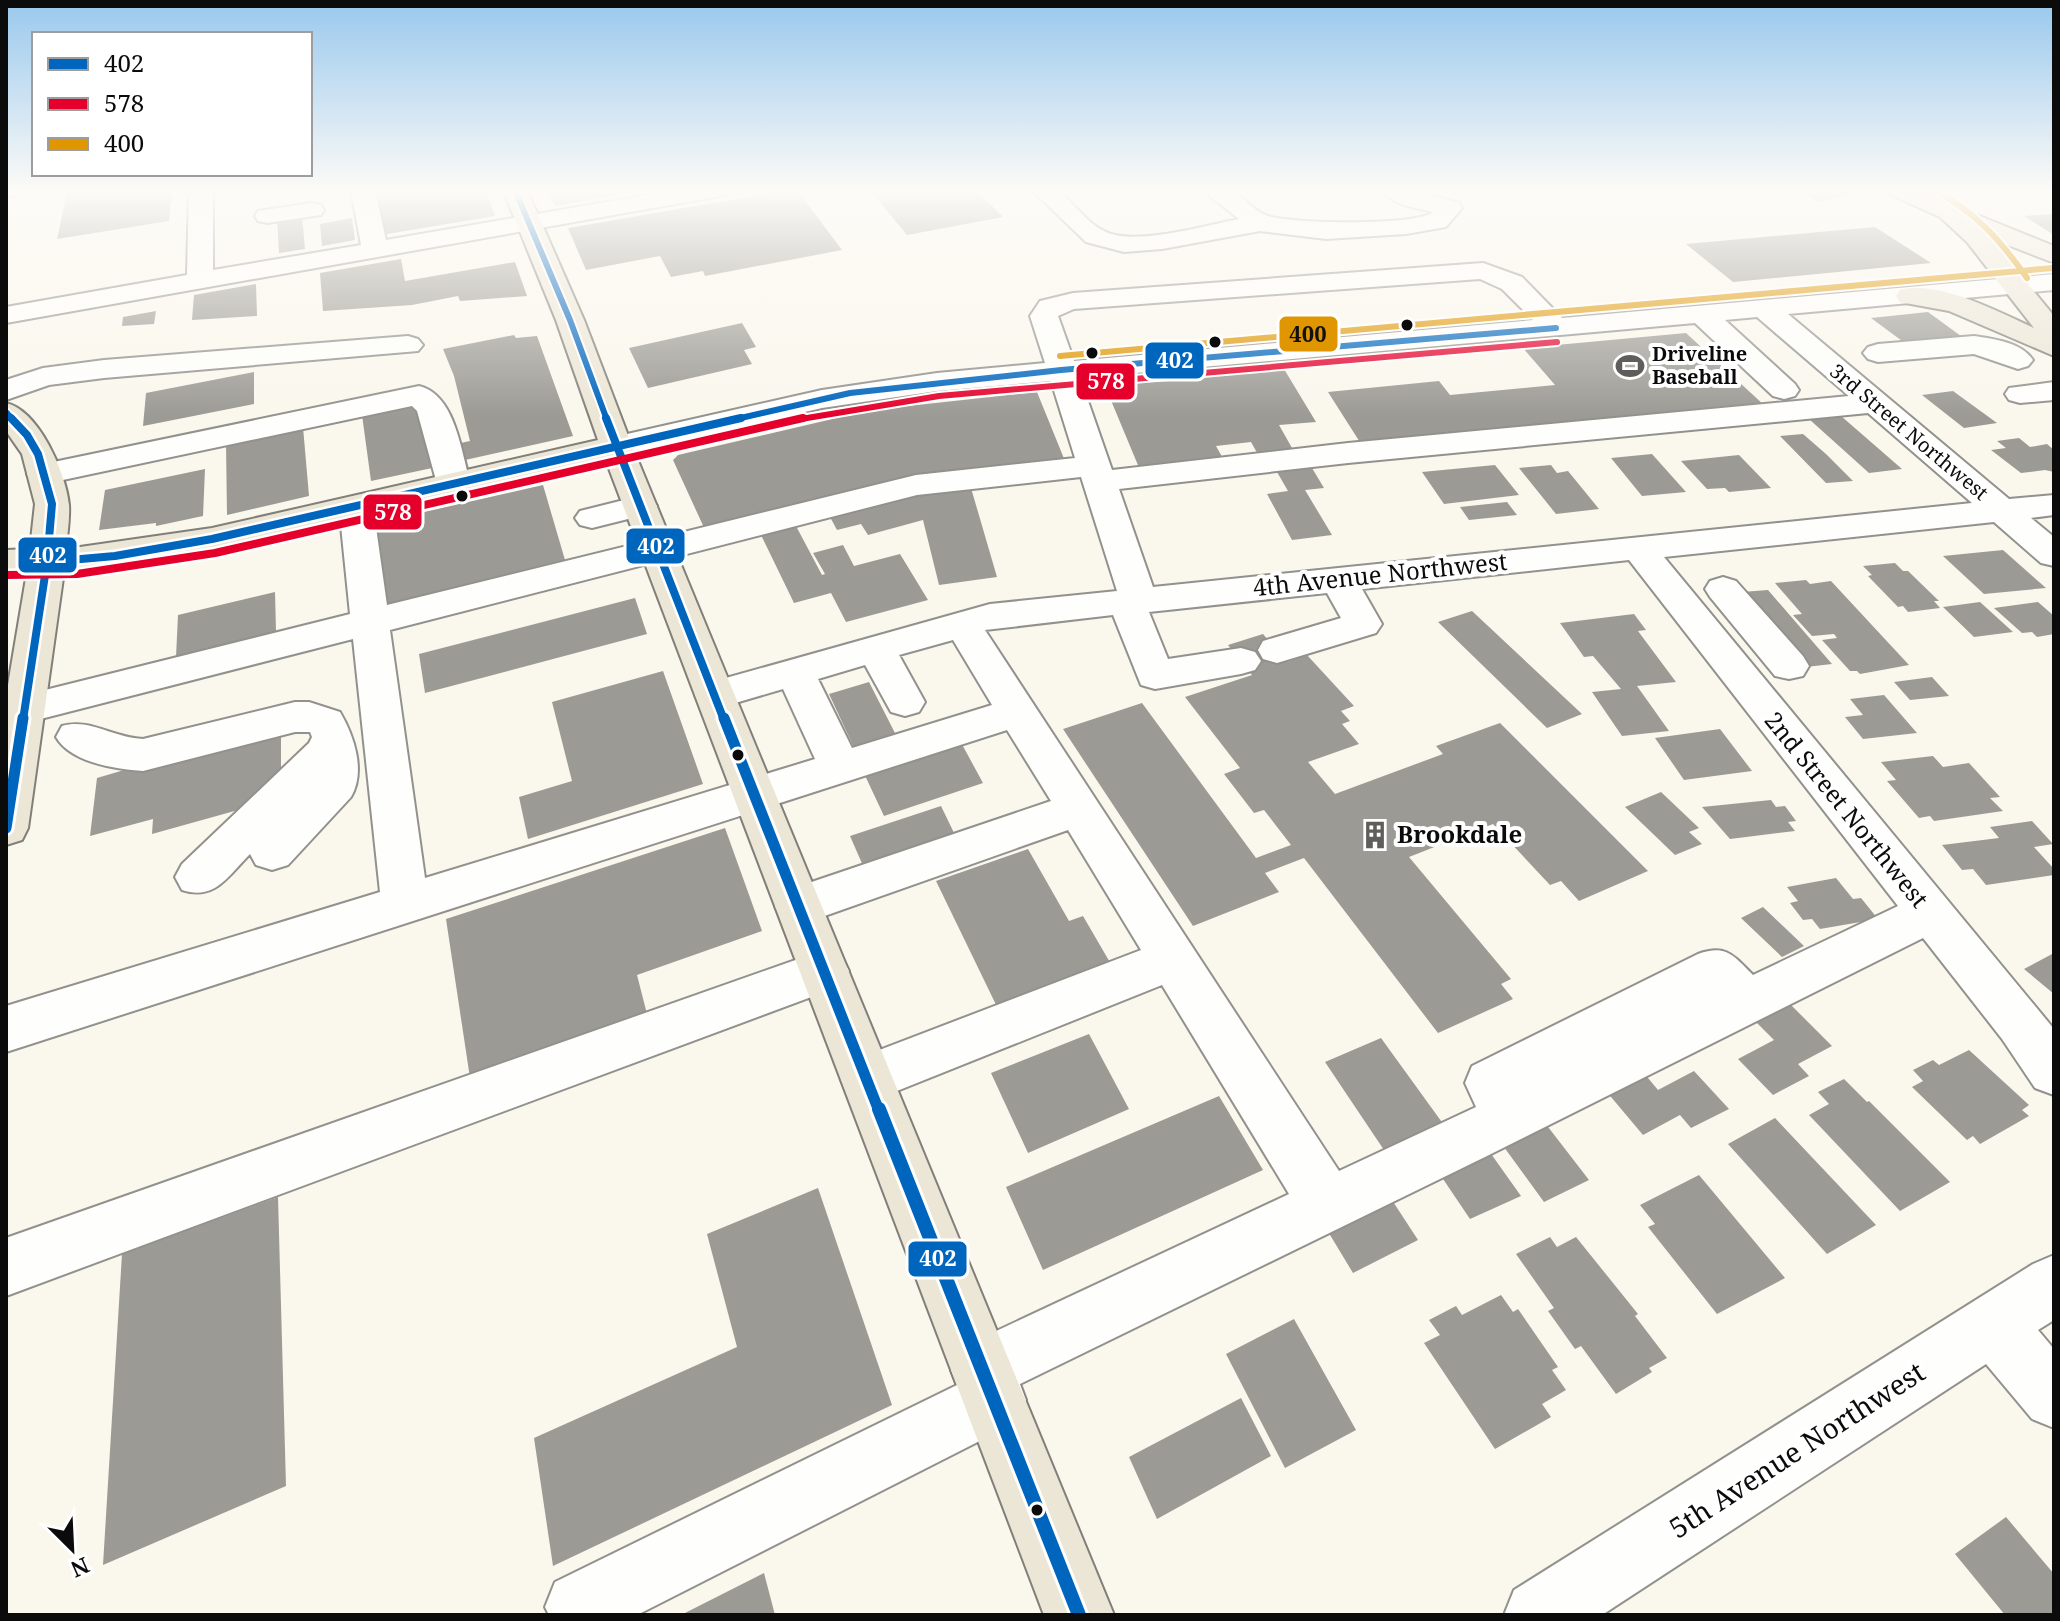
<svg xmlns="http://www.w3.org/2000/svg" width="2060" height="1621" font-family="'Noto Serif',serif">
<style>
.building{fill:#9c9a94}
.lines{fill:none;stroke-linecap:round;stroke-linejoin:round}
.minor-casing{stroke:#93918d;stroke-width:4}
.major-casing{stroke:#807f7a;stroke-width:4}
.minor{fill:#fefefc;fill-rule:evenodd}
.major{fill:#ece6d6;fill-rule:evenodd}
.bus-1-far3-casing{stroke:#fff;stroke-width:10}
.bus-1-far2-casing{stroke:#fff;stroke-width:13}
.bus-1-far1-casing{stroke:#fff;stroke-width:17}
.bus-1-casing{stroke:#fff;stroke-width:20}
.bus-2-far1-casing{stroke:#fff;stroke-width:10}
.bus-2-casing{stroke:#fff;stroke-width:13}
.bus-3-casing{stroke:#fff;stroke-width:10}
.bus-1-far3{stroke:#0065bd;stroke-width:6}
.bus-1-far2{stroke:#0065bd;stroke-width:8}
.bus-1-far1{stroke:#0065bd;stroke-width:11}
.bus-1{stroke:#0065bd;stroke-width:14}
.bus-2-far1{stroke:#e4002b;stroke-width:6}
.bus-2{stroke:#e4002b;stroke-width:8}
.bus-3{stroke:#df9601;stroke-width:6}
.bus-dot{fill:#0b0b0b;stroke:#fff;stroke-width:3}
.labels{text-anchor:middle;stroke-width:8;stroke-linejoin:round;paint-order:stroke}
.far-poi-label{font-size:20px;font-weight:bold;fill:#0b0b0b;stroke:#fff;text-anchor:start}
.far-street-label{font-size:20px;fill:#0b0b0b;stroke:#fff}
.street-label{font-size:24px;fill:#0b0b0b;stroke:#fff}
.poi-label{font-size:24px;font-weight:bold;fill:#0b0b0b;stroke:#fff;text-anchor:start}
.near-street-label{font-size:28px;fill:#0b0b0b;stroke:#fff}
.line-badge{stroke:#fff;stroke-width:3}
.badge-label{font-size:22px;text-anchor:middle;font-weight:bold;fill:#fff}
.pale-badge-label{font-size:22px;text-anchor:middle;font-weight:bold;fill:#111}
</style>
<rect width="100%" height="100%" fill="#faf7ed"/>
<path class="building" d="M87,190H172L169,221L57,239L67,193Z
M373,190H486L495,216L381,235Z
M548,190H641V191L555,206Z
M788,190H797L842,250L705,276L703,271L671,277L660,256L586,270L568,228Z
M870,190H976L1003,217L907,235Z
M1800,190H1853L1858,192L1818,202Z
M302,214L305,249L279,253L277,218Z
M2054,214V235L2024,216Z
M352,218L355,240L322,246L320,224Z
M1875,227L1931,263L1733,282L1686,244Z
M401,259L405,281L515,262L527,296L460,301L458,296L412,305L323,311L320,273Z
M256,284L257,316L192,320L194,295Z
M156,311L154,324L122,326L123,317Z
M1928,312L1976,347L1917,352L1871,318Z
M742,323L756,347L744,350L752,364L648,388L629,348Z
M1686,333L1765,406L1363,447L1328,392L1439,381L1450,395L1555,385L1523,348Z
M514,335L516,338L537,336L573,436L456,462L451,445L470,441L454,376L443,349Z
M1284,369L1316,422L1279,425L1296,455L1260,458L1251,442L1216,446L1225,462L1140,470L1105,386Z
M254,372V404L143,426L146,393Z
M1953,391L1997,423L1964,428L1922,395Z
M1037,392L1065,461L706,532L673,460L678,455L871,410Z
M410,405L425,409L437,467L371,481L362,415Z
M1841,416L1902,469L1869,473L1809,419Z
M303,427L309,496L227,515L226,443Z
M1803,434L1826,454L1853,481L1826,483L1780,436Z
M2019,438L2030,447L2047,444L2054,450V472L2045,470L2021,473L1991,450L2006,448L1997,441Z
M1652,454L1686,492L1642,496L1611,458Z
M1739,455L1771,488L1729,492L1725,488L1707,489L1681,461Z
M1495,465L1519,495L1444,504L1422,472Z
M1551,465L1557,473L1568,471L1599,509L1556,514L1519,468Z
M1312,468L1324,488L1305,490L1332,535L1292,540L1267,494L1288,491L1277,472Z
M205,469L203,516L156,526V523L99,530L105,490Z
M543,485L565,560L377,607L367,525Z
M971,488L997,577L939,585L923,520L868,535L861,524L837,530L830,517L921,494Z
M1507,502L1517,515L1469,520L1460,507Z
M796,526L822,575L825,574L813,553L843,545L854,566L900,554L928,600L846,622L831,593L794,603L761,535Z
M2003,550L2046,588L1984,594L1943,556Z
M1895,563L1903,571H1908L1939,601H1934L1940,608L1908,612L1903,606L1898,607L1868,576L1872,575L1863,566Z
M1806,580L1810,584L1831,581L1909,665L1860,674L1857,671H1850L1822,640L1837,638L1834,634L1812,636L1793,615L1802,614L1775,583Z
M1768,590L1832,664L1806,667L1742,592Z
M275,592L276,632L176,657L178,615Z
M635,598L647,634L425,693L419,654Z
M1980,602L2013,632L1974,637L1943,607Z
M2038,602L2054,616V634L2037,637L2032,632L2022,633L1994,608Z
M1472,611L1582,714L1547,728L1438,622Z
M1634,614L1646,630L1638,631L1676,682L1637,686L1669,731L1622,736L1592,692L1621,689L1593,656L1584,657L1560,623Z
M1263,634L1287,662L1307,655L1354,706L1341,711L1350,721L1342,724L1359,744L1308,762L1335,794L1443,754L1436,746L1500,723L1648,871L1579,901L1561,881L1550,885L1493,824L1409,857L1511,979L1501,984L1513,999L1438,1033L1304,858L1265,873L1279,892L1193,926L1063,729L1142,703L1256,858L1291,845L1264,810L1254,813L1224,774L1240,768L1185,697L1252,675L1228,645Z
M663,671L703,784L528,839L519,797L572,781L552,702Z
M1932,677L1949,696L1910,700L1894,682Z
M869,682L897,737L855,750L829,694Z
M1884,695L1917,733L1863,739L1845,717L1863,715L1850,699Z
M281,724V784L263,803L152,834L153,819L90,836L97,778Z
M1720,729L1752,771L1684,780L1655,738Z
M958,737L983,783L884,816L861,767Z
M1933,756L1943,767L1969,763L2000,797L1990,798L2003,811L1934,821L1930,816L1919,818L1887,781L1896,780L1881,762Z
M1661,792L1699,828L1689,832L1702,844L1675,855L1625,807Z
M1771,800L1776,807L1785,806L1796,821L1788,822L1795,831L1730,839L1702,807Z
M941,806L956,837L864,868L850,836Z
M2032,821L2053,844L2034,847L2054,869V875L1986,885L1973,869L1962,870L1942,845L1999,838L1990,827Z
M725,828L762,931L637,975L647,1014L470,1078L446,919Z
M1028,849L1069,921L1083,916L1115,971L1001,1015L936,881Z
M1836,878L1853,899L1861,898L1878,919L1820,929L1812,919L1803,920L1790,903L1798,901L1787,887Z
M1763,907L1804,946L1782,957L1741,918Z
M2054,953V994L2024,969Z
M1787,1001L1832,1046L1798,1064L1809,1076L1773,1095L1738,1059L1774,1040L1753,1019Z
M1089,1034L1129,1109L1028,1153L991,1073Z
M1381,1038L1449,1132L1390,1159L1325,1062Z
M1969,1050L2029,1105L2022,1110L2029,1116L1980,1144L1973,1136L1967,1140L1912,1087L1923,1081L1913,1070L1933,1060L1939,1065Z
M1694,1071L1729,1109L1691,1128L1680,1115L1643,1135L1606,1091L1643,1072L1658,1090Z
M1844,1079L1867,1102L1869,1101L1950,1182L1900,1211L1809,1115L1829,1104L1818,1092Z
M1219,1096L1263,1170L1043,1270L1006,1187Z
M1775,1118L1876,1225L1827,1254L1728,1144Z
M1545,1123L1589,1180L1544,1202L1501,1143Z
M1489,1151L1521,1196L1470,1219L1439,1173Z
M1699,1175L1785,1278L1717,1314L1648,1227L1655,1224L1640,1205Z
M818,1188L892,1405L553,1566L534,1438L737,1347L707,1234Z
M1388,1194L1418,1240L1353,1273L1324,1225Z
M278,1197L286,1486L103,1565L122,1254Z
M1550,1237L1557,1247L1576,1237L1638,1314L1635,1316L1667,1358L1649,1368L1652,1372L1616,1394L1581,1346L1575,1349L1548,1311L1554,1308L1516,1254Z
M1501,1295L1513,1312L1518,1309L1558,1367L1552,1370L1566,1390L1542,1404L1551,1417L1495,1449L1424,1343L1440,1335L1429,1320L1456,1306L1462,1315Z
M1294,1319L1356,1430L1285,1468L1226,1354Z
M1241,1398L1271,1456L1157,1519L1129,1457Z
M2006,1517L2054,1574V1615H2005L1955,1554Z
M764,1573L775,1615H681Z"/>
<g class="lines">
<defs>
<path id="minor" d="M6,190H20L17,195L6,197Z
M189,190H213V270L361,245L351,190H375L386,240L676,190H727L724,195L715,197L6,323V307L187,275Z
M1032,190H1058C1072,202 1087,223 1104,231C1133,247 1207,225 1239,219L1202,190C1210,190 1219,188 1227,190C1242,193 1253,212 1268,216C1291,224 1417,226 1433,212C1416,208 1392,205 1382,190H1412L1459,203L1462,208L1446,227L1406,234L1326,239L1260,231L1162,249L1124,252L1086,242Z
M312,203L321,205L324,210L321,215L267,223L258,221L255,216L258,211Z
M1483,263L1522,277L1562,318L2054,274V290L1788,314L2009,499L2054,495V515L2031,518L2054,537V566L2041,563L1994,522L1664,557L2054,1029V1095L2035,1088L2002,1039L1923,938L1485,1157L1020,1384L1026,1400L1017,1422L637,1615H549L545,1607L555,1582L957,1385L951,1370L960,1348L1289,1194L1162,985L867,1103L848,1096L841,1079L848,1062L1141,950L1068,830L799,925L782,920L775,906L782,892L1051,801L1007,730L6,1052V1006L380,892L353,639L25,723L11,719L6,711L11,699L25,695L350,614L339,506L344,499L356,496L368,499L373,506L387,605L916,475L1075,458L1051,381L937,391L822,408L616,456L605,453L600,446L605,439L822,390L937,373L1045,363L1030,316L1040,301L1073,293ZM1480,279L1502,289L1533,320L1074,361L1058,316L1074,309ZM1757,317L1849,396L1348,443L1112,470L1080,378L1695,323L1773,396L1784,399L1795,396L1799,390L1795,384L1725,320ZM1868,413L1972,503L1153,587L1119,489L1348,463ZM1081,477L1117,591L990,604L701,685L695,695L701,705L715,709L783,689L815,759L425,878L390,630L917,495ZM1629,560L1898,906L1753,975C1733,955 1726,944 1698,954L1472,1066L1465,1083L1476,1107L1339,1171L985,630L1113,615L1141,685L1155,689L1241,674L1255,670L1261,661L1255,652L1241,648L1168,659L1149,612L1327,593L1341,618L1263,641L1258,650L1263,659L1277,663L1376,633L1382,624L1362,589ZM953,640L992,705L852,748L818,679L865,665L891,712L905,716L919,712L925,702L899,655Z
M408,336L418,339L423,345L418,351L104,378L49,385L6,400V380L43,368L104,360Z
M1974,336C1994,339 2021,342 2033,360L2028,366L2018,369L1974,354L1878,362L1868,359L1863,353L1868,347L1878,344Z
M2054,382V400L2020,403L2009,400L2005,394L2009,388Z
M419,386C456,395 461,453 471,484L466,491L454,494L442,491L437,484L417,411L412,406L44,484L32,481L27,474L32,467L44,464Z
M640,496L652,499L657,506L652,513L592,528L580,525L575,518L580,511Z
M1723,577L1736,581L1803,656L1809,666L1803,676L1789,679L1775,676L1710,597L1705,589L1710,581Z
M295,702H309L340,712C354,736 366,771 351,797L288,865L272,870L256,865L250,854C228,876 215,901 182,890L175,877L182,864L309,743L312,737L310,732H295L143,771C116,769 71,763 56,737L62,726C90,718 113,738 143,739Z
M824,950L841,956L849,971L841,986L6,1296V1238Z
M2054,1255V1320L2038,1330L2054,1349V1428L2032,1419L1986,1364L1602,1615H1504L1514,1590L1971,1303L2033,1264Z"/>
<path id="major" d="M503,190H527L584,320L632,446L1114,1615H1044L605,458L212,550L64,571L28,828L22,840L6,845V697L27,572H6V550L30,549L35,504L22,454L6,431V403C39,411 66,473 69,505C70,519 67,535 66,549L212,528L598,440L556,320Z
M1888,190H1919L1964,212L1975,214L2054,246V263L1990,238L2054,316V356L1949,311L1900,302L1896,296L1900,290C1940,280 1998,312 2034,328L1967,242L1940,217L1891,195Z"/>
</defs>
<use href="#minor" class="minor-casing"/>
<use href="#major" class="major-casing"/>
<use href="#minor" class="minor"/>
<use href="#major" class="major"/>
<defs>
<path id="bus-1-far3" d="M515,190L570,320L607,420
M6,412L13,420
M732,420L850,393L1061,370L1556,328"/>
<path id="bus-1-far2" d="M11,418L27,435L38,454L52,504L47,562L23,720
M606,418L724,720
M47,562L115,556L212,539L741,418"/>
<path id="bus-1-far1" d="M724,718L879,1111
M6,828L23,718"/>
<path id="bus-1" d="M879,1109L1079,1615"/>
<path id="bus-2-far1" d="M795,420L939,396L1557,342"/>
<path id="bus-2" d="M6,575L77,574L215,553L803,418"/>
<path id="bus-3" d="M1933,190C1974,210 2001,241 2027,278
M1060,356L2053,268"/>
</defs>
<use href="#bus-1-far3" class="bus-1-far3-casing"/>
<use href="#bus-1-far2" class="bus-1-far2-casing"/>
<use href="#bus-1-far1" class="bus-1-far1-casing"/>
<use href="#bus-1" class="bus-1-casing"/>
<use href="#bus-2-far1" class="bus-2-far1-casing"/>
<use href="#bus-2" class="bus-2-casing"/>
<use href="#bus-3" class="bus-3-casing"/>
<use href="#bus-1-far3" class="bus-1-far3"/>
<use href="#bus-1-far2" class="bus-1-far2"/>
<use href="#bus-1-far1" class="bus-1-far1"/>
<use href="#bus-1" class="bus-1"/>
<use href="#bus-2-far1" class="bus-2-far1"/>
<use href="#bus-2" class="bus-2"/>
<use href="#bus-3" class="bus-3"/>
</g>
<linearGradient id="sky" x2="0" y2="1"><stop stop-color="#99c8ed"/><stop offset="0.46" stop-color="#fdfbf7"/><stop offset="1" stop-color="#fdfbf7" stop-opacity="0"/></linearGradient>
<rect width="2060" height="417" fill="url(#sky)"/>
<defs>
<symbol id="stadium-bare" viewBox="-9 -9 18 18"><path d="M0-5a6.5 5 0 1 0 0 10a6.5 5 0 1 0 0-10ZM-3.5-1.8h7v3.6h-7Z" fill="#5f5e5a" stroke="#fff" stroke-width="2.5" paint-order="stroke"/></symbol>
<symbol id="building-bare" viewBox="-9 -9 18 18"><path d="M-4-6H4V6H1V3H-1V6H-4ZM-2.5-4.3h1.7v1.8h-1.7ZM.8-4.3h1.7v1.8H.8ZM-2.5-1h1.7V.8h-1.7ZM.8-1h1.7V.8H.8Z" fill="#5f5e5a" stroke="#fff" stroke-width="2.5" paint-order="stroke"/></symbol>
</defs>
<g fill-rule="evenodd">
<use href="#stadium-bare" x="1610" y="346" width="40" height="40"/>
<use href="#building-bare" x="1355" y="815" width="40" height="40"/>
</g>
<g class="bus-dot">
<circle cx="1407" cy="325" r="7"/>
<circle cx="1215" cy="342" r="7"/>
<circle cx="1092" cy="353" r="7"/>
<circle cx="462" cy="496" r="7"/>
<circle cx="738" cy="755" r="7"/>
<circle cx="1037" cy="1510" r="7"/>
</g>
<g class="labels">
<g class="far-poi-label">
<text x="1652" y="361">Driveline<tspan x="1652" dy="23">Baseball</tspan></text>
</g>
<g class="far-street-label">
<text transform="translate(1909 432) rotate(40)" y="7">3rd Street Northwest</text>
</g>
<g class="street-label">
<text transform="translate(1380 575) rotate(-6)" y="8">4th Avenue Northwest</text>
<text transform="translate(1846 810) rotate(51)" y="8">2nd Street Northwest</text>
</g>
<g class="poi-label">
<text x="1397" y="843">Brookdale</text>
</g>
<g class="near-street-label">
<text transform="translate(1797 1450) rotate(-33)" y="10">5th Avenue Northwest</text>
</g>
</g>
<g class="line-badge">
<rect x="1278" y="315" width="61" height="38" rx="8" fill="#df9601"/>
<rect x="1144" y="341" width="61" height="39" rx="8" fill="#0065bd"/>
<rect x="1075" y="362" width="61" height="39" rx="8" fill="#e4002b"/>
<rect x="362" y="493" width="61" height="38" rx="8" fill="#e4002b"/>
<rect x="625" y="527" width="61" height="38" rx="8" fill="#0065bd"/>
<rect x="17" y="536" width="61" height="38" rx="8" fill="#0065bd"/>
<rect x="907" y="1240" width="61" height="38" rx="8" fill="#0065bd"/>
</g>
<g class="badge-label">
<text x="1175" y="368">402</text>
<text x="1106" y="389">578</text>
<text x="393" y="520">578</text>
<text x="656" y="554">402</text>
<text x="48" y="563">402</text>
<text x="938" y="1266">402</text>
</g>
<g class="pale-badge-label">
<text x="1308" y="342">400</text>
</g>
<rect width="2060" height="1621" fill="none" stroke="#0b0b0b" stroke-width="16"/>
<rect x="32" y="32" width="280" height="144" fill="#ffffff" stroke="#9d9d9d" stroke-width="2"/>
<rect x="48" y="58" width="40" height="12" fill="#0065bd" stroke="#9d9d9d" stroke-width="2"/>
<text x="104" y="72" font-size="24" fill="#0b0b0b">402</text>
<rect x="48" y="98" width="40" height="12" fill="#e4002b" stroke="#9d9d9d" stroke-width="2"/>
<text x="104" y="112" font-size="24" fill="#0b0b0b">578</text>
<rect x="48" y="138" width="40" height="12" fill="#df9601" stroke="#9d9d9d" stroke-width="2"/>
<text x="104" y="152" font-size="24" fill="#0b0b0b">400</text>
<g transform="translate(72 1549) rotate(156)" stroke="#ffffff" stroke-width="6" paint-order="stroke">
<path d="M0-6L14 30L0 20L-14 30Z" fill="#0b0b0b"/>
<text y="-12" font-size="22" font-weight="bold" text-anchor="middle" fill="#0b0b0b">N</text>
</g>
</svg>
